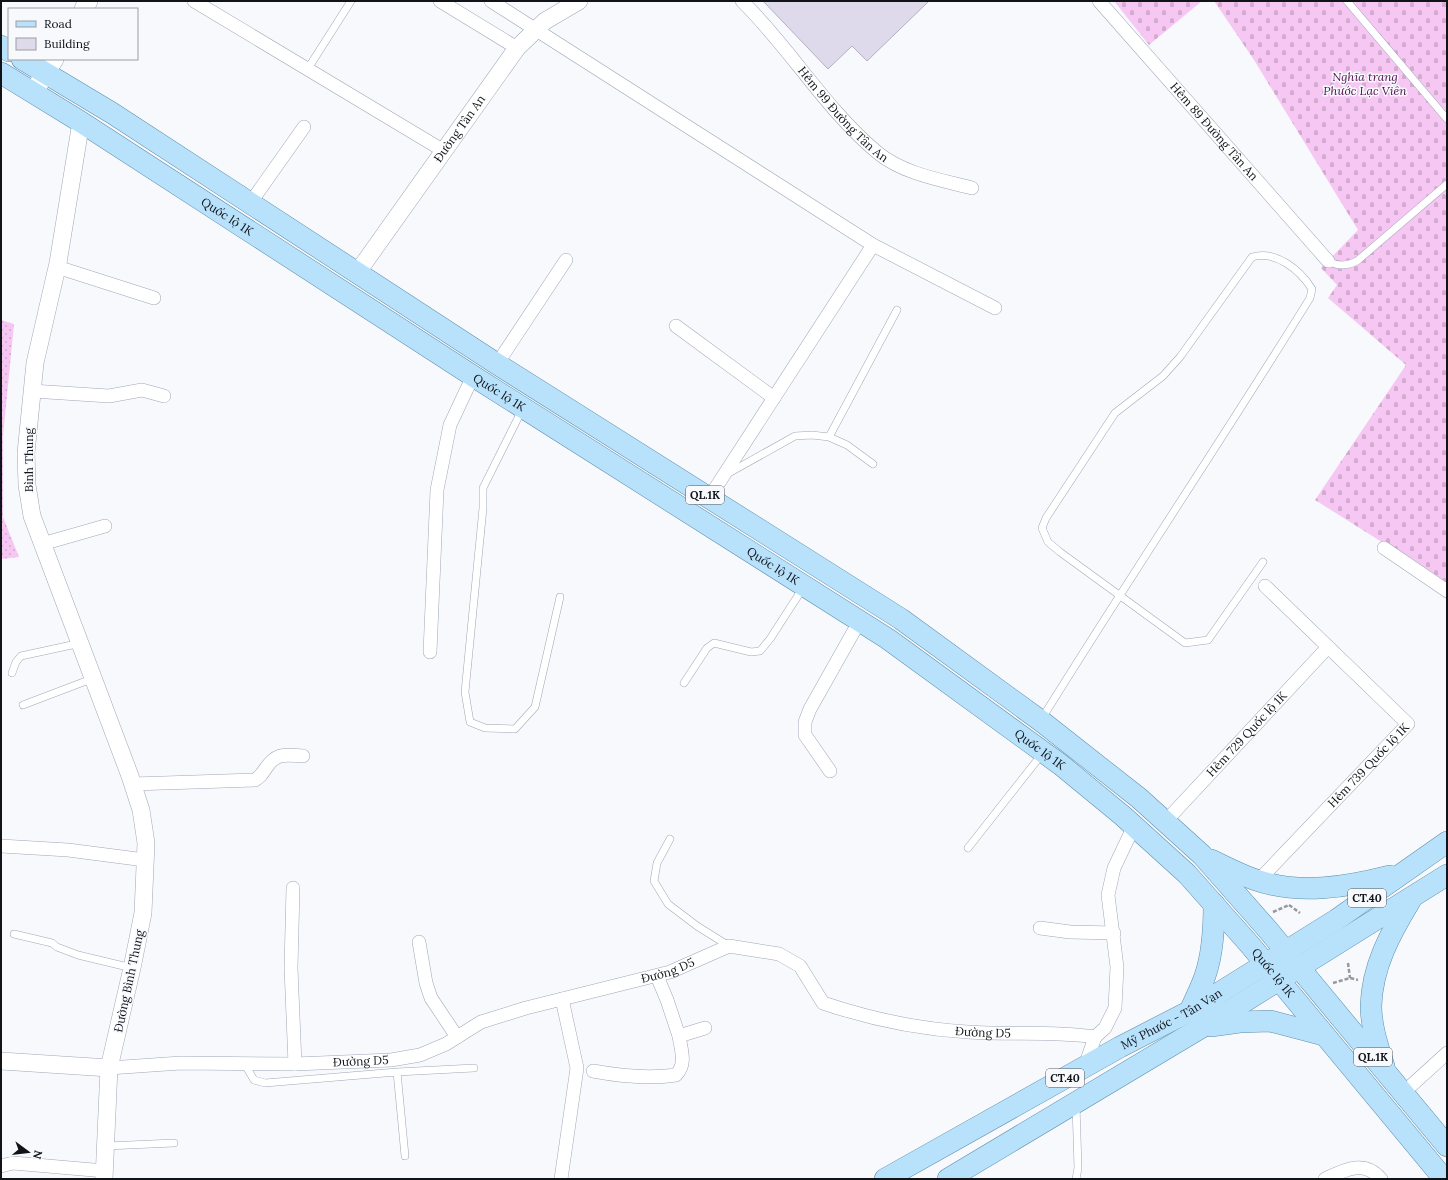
<svg xmlns="http://www.w3.org/2000/svg" width="1448" height="1180" font-family="Lora,serif">
<style>
.cemetery{fill:url(#cemetery-stones)}
.park{fill:url(#park-dots)}
.building{fill:#dedaec;stroke:#b4b0c2}
.lines{fill:none;stroke-linecap:round;stroke-linejoin:round}
.service-casing{stroke:#9fa7b7;stroke-width:8}
.minor-casing{stroke:#9fa7b7;stroke-width:14}
.tertiary-casing{stroke:#9fa7b7;stroke-width:18}
.secondary-casing{stroke:#9fa7b7;stroke-width:20}
.primary-casing{stroke:#5e8daa;stroke-width:22}
.path{stroke:#97999d;stroke-width:2.5;stroke-dasharray:4 2;stroke-linecap:butt}
.service{stroke:#fff;stroke-width:7}
.minor{stroke:#fff;stroke-width:13}
.tertiary{stroke:#fff;stroke-width:17}
.secondary{stroke:#fff;stroke-width:19}
.primary{stroke:#b8e2fb;stroke-width:21}
.labels{text-anchor:middle;stroke-width:3;stroke-linejoin:round;paint-order:stroke}
.shield{fill:#f8f9fd;stroke:#56585d;stroke-width:1}
.shield-label{font-size:11px;font-weight:bold;fill:#101318}
.park-label{font-size:12px;font-style:italic;fill:#50104f;stroke:#f8f9fd}
.street-label{font-size:12px;fill:#101318;stroke:#f8f9fd}
</style>
<defs>
<pattern id="cemetery-stones" width="16" height="16" patternUnits="userSpaceOnUse"><rect width="16" height="16" fill="#f7c7f4"/><path d="M2 7V4a2 2 0 0 1 4 0v3zM10 15v-3a2 2 0 0 1 4 0v3z" fill="#d3aad0"/></pattern>
<pattern id="park-dots" width="8" height="8" patternUnits="userSpaceOnUse"><rect width="8" height="8" fill="#f7c7f4"/><path d="M2 2h.1M6 6h.1" fill="none" stroke="#d3aad0" stroke-width="1.8" stroke-linecap="round"/></pattern>
</defs>
<rect width="100%" height="100%" fill="#f8f9fd"/>
<path class="cemetery" d="M1114,1H1202L1149,45Z
M1214,1H1447V583L1315,500L1406,365L1328,298L1337,285L1321,268L1358,230L1254,60Z"/>
<path class="park" d="M1,320L14,324L3,436V517L19,557L1,559Z"/>
<path class="building" d="M763,1H929L867,61L852,46L828,69Z"/>
<g class="lines">
<defs>
<path id="service" d="M1347,1L1447,119
M307,70L351,1
M1328,261C1338,267 1347,266 1357,261L1447,184
M522,410L483,488V508L465,692L470,722L485,728L515,729L535,707L560,597
M829,437L897,310
M727,474L795,436L812,435L829,437L847,445L873,464
M12,673L16,662L21,656L81,643
M684,683L707,648L714,643L751,652L760,651L770,639L803,588
M23,705L94,678
M1041,720C1129,578 1222,440 1310,298L1312,289C1300,270 1276,250 1252,257L1180,357L1163,376L1115,413L1046,518L1042,528L1048,542L1060,552L1185,643L1208,640L1263,562
M670,839L657,863L654,881L668,904L697,926L729,946
M968,848L1042,754
M14,934L52,943L57,947L78,955L132,968
M244,1063L254,1080L265,1083L397,1072L405,1156
M397,1072L474,1068
M106,1146L174,1143
M1076,1179L1078,1168L1076,1105"/>
<g id="minor">
<path d="M194,1L444,151"/>
<path d="M440,1L517,48"/>
<path d="M491,1L873,245L995,308"/>
<path id="s1" d="M742,1C790,48 826,110 878,153C904,174 941,180 972,188"/>
<path id="s2" d="M1099,1L1328,261"/>
<path d="M251,202L304,127"/>
<path d="M57,267L154,298"/>
<path d="M676,326L774,398"/>
<path d="M497,364L566,260"/>
<path d="M32,391L109,396L142,390L164,396"/>
<path d="M709,498L873,245"/>
<path d="M42,544L105,526"/>
<path d="M1384,548L1447,591"/>
<path d="M430,652L437,490L450,425L473,376"/>
<path d="M830,771L805,735V722L810,709L859,622"/>
<path d="M133,784L255,780C260,777 262,774 266,768C277,752 285,755 303,756"/>
<path id="s3" d="M1165,822L1328,647"/>
<path d="M1,846L68,850L145,860"/>
<path id="s4" d="M1258,881L1408,724L1265,586"/>
<path d="M293,888L291,968L295,1064"/>
<path d="M1040,928L1070,932L1114,933"/>
<path d="M419,942L426,983L431,998L457,1037"/>
<path d="M657,976L667,1000L679,1036L705,1028"/>
<path d="M1085,1066L1095,1037"/>
<path id="s5" d="M109,1068L181,1063L295,1064L391,1060L420,1055L446,1044L481,1022L526,1008L670,972L729,946L779,954L800,966L823,1003C870,1019 918,1029 968,1032C1010,1035 1054,1031 1095,1037L1105,1028L1115,1008L1117,967L1108,895L1114,868L1134,826"/>
<path d="M593,1071C620,1076 649,1079 676,1075C687,1064 681,1050 679,1036"/>
<path d="M1403,1093L1447,1053"/>
<path d="M1,1166L13,1163L105,1171"/>
<path d="M561,1179L577,1068L562,999"/>
<path d="M1325,1179C1344,1170 1364,1159 1381,1179"/>
</g>
<g id="tertiary">
<path d="M81,122L58,263L35,363L26,453L27,485L32,516L130,776L141,810L146,843L143,913L132,968L109,1068L104,1179"/>
<path id="s6" d="M357,273L517,48L545,21L579,1"/>
<path d="M1,1061L109,1068"/>
</g>
<path id="secondary" d="M84,9L88,1
M33,93L54,59"/>
<g id="primary">
<path d="M1,46L9,51"/>
<path d="M22,59L112,113L497,364L901,619L1041,721L1139,798L1202,855L1268,930L1447,1146"/>
<path id="s7" d="M1,73L81,122L473,376L888,639L1061,765L1123,816L1187,874L1250,945L1444,1179"/>
<path d="M1211,860C1226,867 1241,875 1256,880C1300,895 1347,887 1390,876"/>
<path d="M1190,1011C1195,999 1201,988 1205,976C1213,953 1214,928 1214,904"/>
<path d="M1211,1026L1240,1022L1270,1021L1324,1035"/>
<path d="M1384,1066C1378,1047 1371,1026 1371,1006C1372,967 1390,934 1410,901"/>
<path id="s8" d="M885,1179L1120,1047L1190,1011L1336,920L1447,842"/>
<path d="M948,1179L1234,1008L1447,875"/>
</g>
</defs>
<use href="#service" class="service-casing"/>
<use href="#minor" class="minor-casing"/>
<use href="#tertiary" class="tertiary-casing"/>
<use href="#secondary" class="secondary-casing"/>
<use href="#primary" class="primary-casing"/>
<path class="path" d="M1289,905L1300,913
M1273,912L1289,905
M1348,963L1350,978
M1333,983L1350,978L1358,980"/>
<use href="#service" class="service"/>
<use href="#minor" class="minor"/>
<use href="#tertiary" class="tertiary"/>
<use href="#secondary" class="secondary"/>
<use href="#primary" class="primary"/>
</g>
<g class="labels">
<g class="shield">
<rect x="686" y="486" width="38" height="18" rx="3"/>
<rect x="1348" y="889" width="38" height="18" rx="3"/>
<rect x="1354" y="1048" width="38" height="18" rx="3"/>
<rect x="1046" y="1069" width="38" height="18" rx="3"/>
</g>
<g class="shield-label">
<text x="705" y="499">QL.1K</text>
<text x="1367" y="902">CT.40</text>
<text x="1373" y="1061">QL.1K</text>
<text x="1065" y="1082">CT.40</text>
</g>
<g class="park-label">
<text x="1365" y="81">Nghĩa trang<tspan x="1365" dy="14">Phước Lạc Viên</tspan></text>
</g>
<g class="street-label">
<text dy="4" stroke="none"><textPath href="#s1" startOffset="152">Hẻm 99 Đường Tân An</textPath></text>
<text dy="4" stroke="none"><textPath href="#s6" startOffset="177">Đường Tân An</textPath></text>
<text dy="4" stroke="none"><textPath href="#s2" startOffset="174">Hẻm 89 Đường Tân An</textPath></text>
<text dy="4" stroke="none"><textPath href="#s7" startOffset="268">Quốc lộ 1K</textPath></text>
<text dy="4" stroke="none"><textPath href="#s7" startOffset="592">Quốc lộ 1K</textPath></text>
<text transform="translate(29 460) rotate(-90)" y="4">Bình Thung</text>
<text dy="4" stroke="none"><textPath href="#s7" startOffset="916">Quốc lộ 1K</textPath></text>
<text dy="4" stroke="none"><textPath href="#s3" startOffset="120">Hẻm 729 Quốc lộ 1K</textPath></text>
<text dy="4" stroke="none"><textPath href="#s7" startOffset="1240">Quốc lộ 1K</textPath></text>
<text dy="4" stroke="none"><textPath href="#s4" startOffset="160">Hẻm 739 Quốc lộ 1K</textPath></text>
<text dy="4" stroke="none"><textPath href="#s5" startOffset="575">Đường D5</textPath></text>
<text dy="4" stroke="none"><textPath href="#s7" startOffset="1564">Quốc lộ 1K</textPath></text>
<text transform="translate(129 981) rotate(-78)" y="4">Đường Bình Thung</text>
<text dy="4" stroke="none"><textPath href="#s8" startOffset="328">Mỹ Phước - Tân Vạn</textPath></text>
<text dy="4" stroke="none"><textPath href="#s5" startOffset="923">Đường D5</textPath></text>
<text dy="4" stroke="none"><textPath href="#s5" startOffset="252">Đường D5</textPath></text>
</g>
</g>
<rect width="1448" height="1180" fill="none" stroke="#101318" stroke-width="4"/>
<rect x="8" y="8" width="130" height="52" fill="#f8f9fd" stroke="#9b9da1"/>
<rect x="16" y="21" width="20" height="6" fill="#b8e2fb" stroke="#9b9da1"/>
<text x="44" y="28" font-size="12" fill="#101318">Road</text>
<rect x="16" y="38" width="20" height="12" fill="#dedaec" stroke="#9b9da1"/>
<text x="44" y="48" font-size="12" fill="#101318">Building</text>
<g transform="translate(28 1152) rotate(105)" stroke="#f8f9fd" stroke-width="3" paint-order="stroke">
<path d="M0-3L7 15L0 10L-7 15Z" fill="#101318"/>
<text y="-6" font-size="11" font-weight="bold" text-anchor="middle" fill="#101318">N</text>
</g>
</svg>
